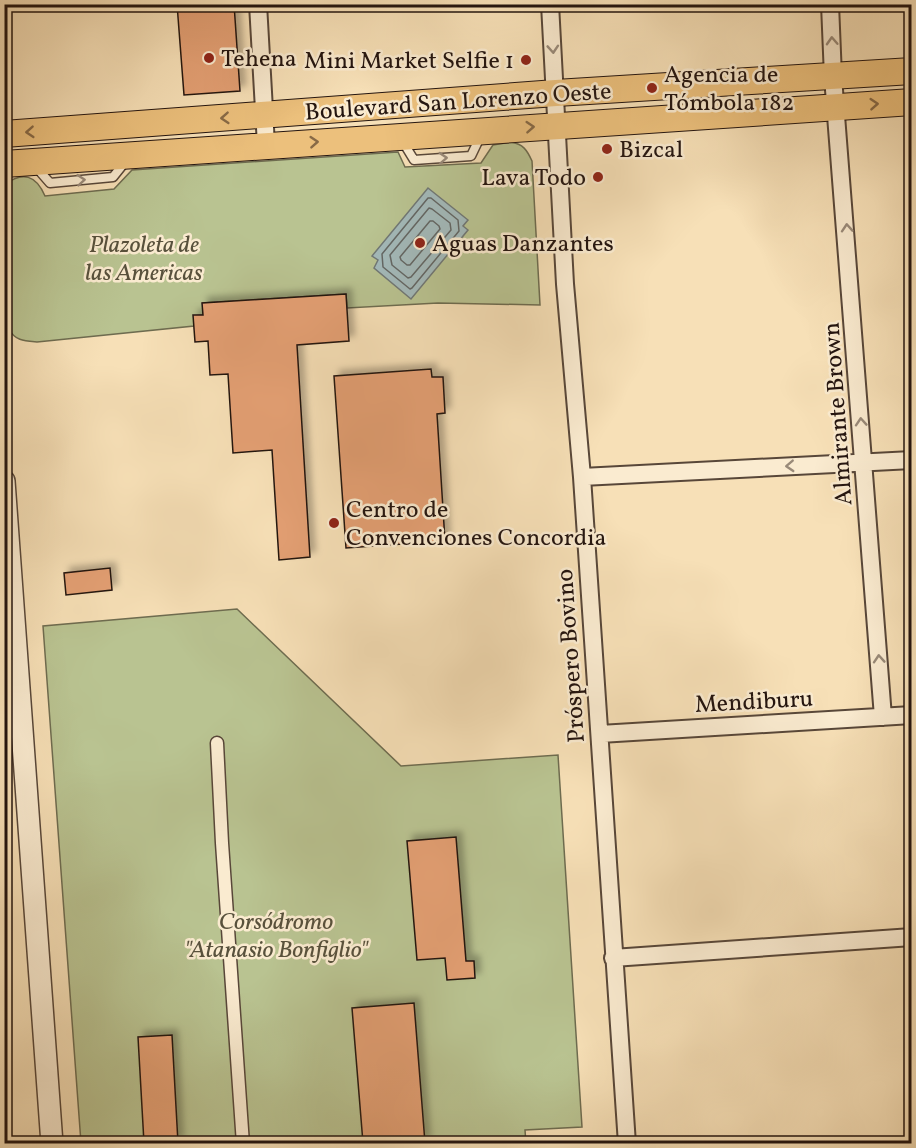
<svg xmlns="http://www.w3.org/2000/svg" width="916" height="1148" font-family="Vollkorn,serif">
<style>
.green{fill:#b9c391;stroke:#6e6c50;stroke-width:1.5}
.water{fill:#a3babb;stroke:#707876;stroke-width:1.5}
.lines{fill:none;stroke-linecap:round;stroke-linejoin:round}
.shore{stroke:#636765;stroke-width:1.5}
.building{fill:#e39f73;stroke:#23140f;stroke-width:1.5;filter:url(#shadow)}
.service-casing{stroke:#584739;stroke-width:11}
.pedestrian-casing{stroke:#584739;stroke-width:15}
.minor-casing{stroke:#584739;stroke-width:20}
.tertiary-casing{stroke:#584739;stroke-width:24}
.primary-casing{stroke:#23140f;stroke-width:28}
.service{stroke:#faebd0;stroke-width:8}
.pedestrian{stroke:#faebd0;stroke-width:12}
.minor{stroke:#faebd0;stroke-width:16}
.tertiary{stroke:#faebd0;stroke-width:21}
.primary{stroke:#ecc07c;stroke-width:26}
.oneway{stroke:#998a79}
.oneway2{stroke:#886a46}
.poi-dot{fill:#8f2418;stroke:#faebd0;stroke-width:2}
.labels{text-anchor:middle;stroke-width:5;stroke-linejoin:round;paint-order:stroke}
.poi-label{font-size:24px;fill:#23140f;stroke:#faebd0;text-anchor:start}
.street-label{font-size:24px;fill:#23140f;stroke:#faebd0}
.park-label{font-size:24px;font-style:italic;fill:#58513c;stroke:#faebd0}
</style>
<defs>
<filter id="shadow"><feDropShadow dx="5.5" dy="-5.5" stdDeviation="3" flood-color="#0004"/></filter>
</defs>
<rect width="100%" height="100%" fill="#f7e0b7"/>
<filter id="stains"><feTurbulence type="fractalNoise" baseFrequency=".00333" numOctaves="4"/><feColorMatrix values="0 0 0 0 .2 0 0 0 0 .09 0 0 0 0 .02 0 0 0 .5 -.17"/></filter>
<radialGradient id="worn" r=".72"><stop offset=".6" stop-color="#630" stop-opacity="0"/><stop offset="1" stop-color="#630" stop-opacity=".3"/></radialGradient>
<path class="green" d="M511,142C523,144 527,150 532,161L540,305L438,303L347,308L346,294L203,303V315L194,316V326L37,342C25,341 15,341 9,329L4,267V185C23,171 36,175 45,196L114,189L132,170L398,152L405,167L481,163L493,145Z
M237,609L401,766L558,755L582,1127L525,1130L526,1144L81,1143L43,626Z"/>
<path class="water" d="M428,188L468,220L463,226L468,230L411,299L374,268L378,260L372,256Z"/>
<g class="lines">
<path class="shore" d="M428,198H431L458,220L459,231L412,288L410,289L383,267L382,254Z
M429,208L432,209L450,223L451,230L411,277L408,278L392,265L390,255Z
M430,221H433L439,226L440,229L410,265H407L401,260L400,257Z"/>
</g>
<path class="building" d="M177,4H234L240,91L184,95Z
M346,294L349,341L297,345L310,557L279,560L272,450L233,453L228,374L210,375L208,341L195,342L193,315H203L202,303Z
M431,369L432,377H443L445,413L437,414L445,541L346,548L334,376Z
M110,568L112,590L66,595L64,573Z
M456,837L466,961H474L475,978L447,980L445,958L417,960L407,841Z
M414,1003L425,1143H363L352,1008Z
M172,1035L178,1143H144L138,1037Z"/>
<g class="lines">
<defs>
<path id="service" d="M403,142L414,160L471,156L481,135
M36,167L50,183L113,177L125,162"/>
<path id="pedestrian" d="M217,743L222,843L243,1144"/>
<path id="minor" d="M258,4L266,145
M550,4L565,284L582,477L627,1144
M830,4L833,77L883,717
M582,477L912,460
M4,717L21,716
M600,734L912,715
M613,958L912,937"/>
<path id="tertiary" d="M4,481L52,1144"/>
<path id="primary" d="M4,134L556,93L912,71
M4,164L912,102"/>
</defs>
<use href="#service" class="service-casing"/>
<use href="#pedestrian" class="pedestrian-casing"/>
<use href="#minor" class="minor-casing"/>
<use href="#tertiary" class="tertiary-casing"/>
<use href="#primary" class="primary-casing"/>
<use href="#service" class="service"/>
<use href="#pedestrian" class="pedestrian"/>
<use href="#minor" class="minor"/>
<use href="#tertiary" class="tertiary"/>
<use href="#primary" class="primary"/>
</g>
<defs><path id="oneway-chevron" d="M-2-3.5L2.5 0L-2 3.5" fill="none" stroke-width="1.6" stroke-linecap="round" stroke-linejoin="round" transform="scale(1.5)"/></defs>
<g class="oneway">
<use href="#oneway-chevron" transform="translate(832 41) rotate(-93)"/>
<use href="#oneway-chevron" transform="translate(553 49) rotate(86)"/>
<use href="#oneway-chevron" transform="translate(443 158) rotate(-3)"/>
<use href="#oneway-chevron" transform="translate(81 180) rotate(-5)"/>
<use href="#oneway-chevron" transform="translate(847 228) rotate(-94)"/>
<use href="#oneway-chevron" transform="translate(861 422) rotate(-94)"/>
<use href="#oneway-chevron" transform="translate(790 466) rotate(177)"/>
<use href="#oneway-chevron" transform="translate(879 659) rotate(-94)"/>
</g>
<g class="oneway2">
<use href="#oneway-chevron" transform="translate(874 104) rotate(-4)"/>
<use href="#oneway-chevron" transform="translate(225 118) rotate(176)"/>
<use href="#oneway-chevron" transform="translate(530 127) rotate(-4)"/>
<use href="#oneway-chevron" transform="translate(30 132) rotate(176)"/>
<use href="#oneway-chevron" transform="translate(314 142) rotate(-4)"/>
</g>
<g class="poi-dot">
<circle cx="209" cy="58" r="6"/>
<circle cx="526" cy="60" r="6"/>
<circle cx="652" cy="88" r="6"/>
<circle cx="607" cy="149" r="6"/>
<circle cx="598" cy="177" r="6"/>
<circle cx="420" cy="243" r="6"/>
<circle cx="334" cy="523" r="6"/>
</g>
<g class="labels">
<g class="poi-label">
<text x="221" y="66">Tehena</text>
<text x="514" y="68" text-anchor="end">Mini Market Selfie 1</text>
<text x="664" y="82">Agencia de<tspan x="664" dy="28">Tómbola 182</tspan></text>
<text x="619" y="157">Bizcal</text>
<text x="586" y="185" text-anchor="end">Lava Todo</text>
<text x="432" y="251">Aguas Danzantes</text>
<text x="346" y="517">Centro de<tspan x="346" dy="28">Convenciones Concordia</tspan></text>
</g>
<g class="street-label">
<text transform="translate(458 101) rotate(-4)" y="8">Boulevard San Lorenzo Oeste</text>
<text transform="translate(837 414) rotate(-94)" y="8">Almirante Brown</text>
<text transform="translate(570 656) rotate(-94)" y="8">Próspero Bovino</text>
<text transform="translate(754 701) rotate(-3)" y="8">Mendiburu</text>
</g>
<g class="park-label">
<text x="144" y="252">Plazoleta de<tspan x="144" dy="28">las Americas</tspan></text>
<text x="276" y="929">Corsódromo<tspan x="276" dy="28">"Atanasio Bonfiglio"</tspan></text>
</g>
</g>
<rect width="916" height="1148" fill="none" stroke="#f7e0b7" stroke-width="24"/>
<rect x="6" y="6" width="904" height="1136" fill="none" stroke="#23140f" stroke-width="3"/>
<rect x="12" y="12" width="892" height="1124" fill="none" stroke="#23140f" stroke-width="1.5"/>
<rect width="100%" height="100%" filter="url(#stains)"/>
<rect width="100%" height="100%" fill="url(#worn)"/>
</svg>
